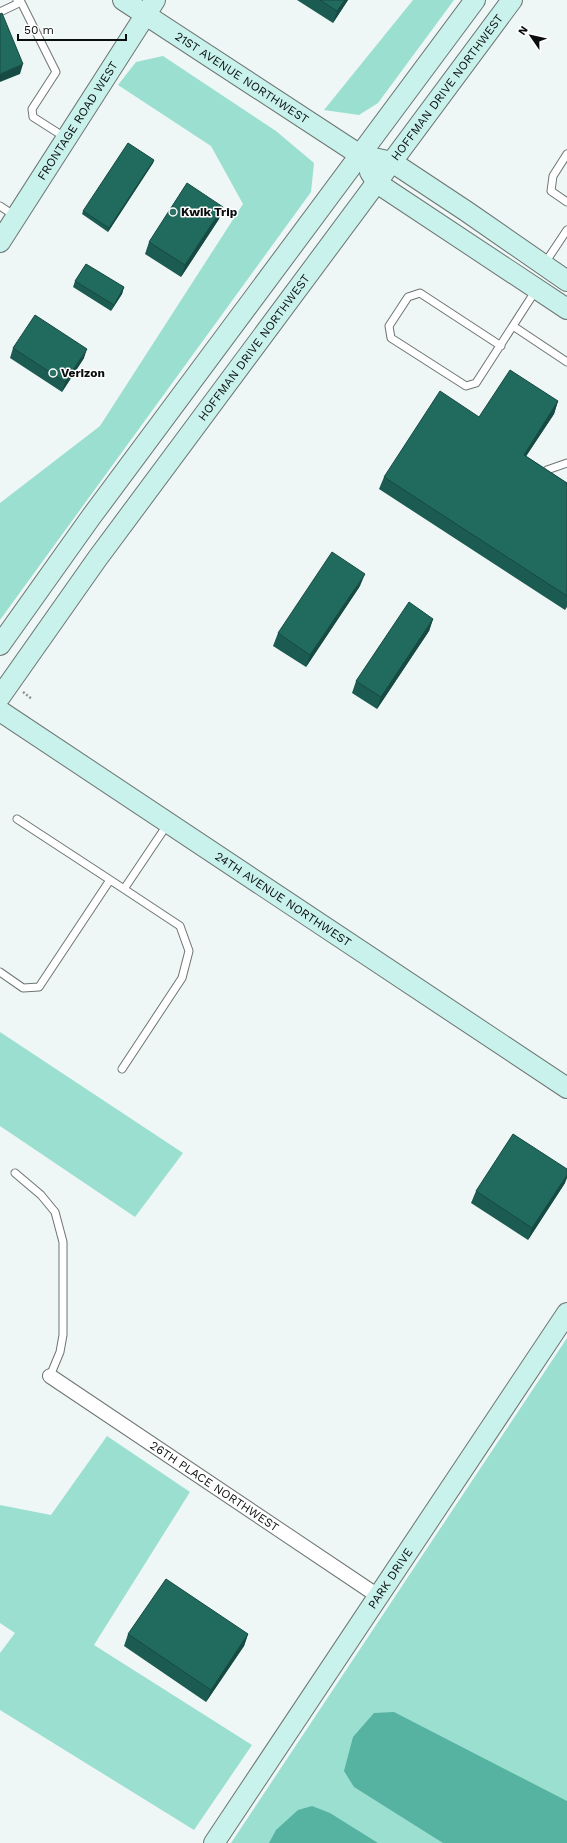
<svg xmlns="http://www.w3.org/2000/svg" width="567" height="1843" font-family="'Work Sans',sans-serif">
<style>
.green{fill:#9bdfd1}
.water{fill:#56b3a1}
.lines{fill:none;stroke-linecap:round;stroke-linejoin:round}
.lane-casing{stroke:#6d7573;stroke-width:9}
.street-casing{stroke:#6d7573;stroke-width:16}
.secondary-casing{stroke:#6d7573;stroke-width:22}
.path{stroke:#8e9493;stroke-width:2.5;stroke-dasharray:2 2;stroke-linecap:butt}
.lane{stroke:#fff;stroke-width:7}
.street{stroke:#fff;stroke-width:14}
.secondary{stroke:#c8f2eb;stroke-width:20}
.wall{fill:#1c5b51}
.shaded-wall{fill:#164a42}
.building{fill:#206a5e;stroke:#164a42}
.poi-dot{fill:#2d7165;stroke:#fff;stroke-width:1.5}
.labels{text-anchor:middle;stroke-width:3;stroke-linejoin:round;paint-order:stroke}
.street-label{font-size:12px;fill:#0a0d0d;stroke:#fff}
.poi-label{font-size:12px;font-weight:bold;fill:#0a0d0d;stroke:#fff;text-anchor:start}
</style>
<rect width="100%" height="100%" fill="#eef7f5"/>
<path class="green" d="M413,0H454L378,103L359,115L324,110Z
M163,56L276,131L314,163L311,192L0,620V503L100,426L243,204L211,146L118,85L136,62Z
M0,1032L183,1153L135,1217L0,1126Z
M567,1338V1843H231Z
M107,1436L190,1492L94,1645L252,1745L194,1830L0,1710V1653L15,1633L0,1623V1505L51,1515Z"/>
<path class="water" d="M394,1712L567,1801V1843H443L354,1787L344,1771L353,1737L374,1713Z
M312,1806L330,1813L378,1843H269L276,1830L298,1810Z"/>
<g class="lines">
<defs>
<path id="lane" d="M17,0L21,2L56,72L32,109L33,117L66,138
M0,12L21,2
M567,154L553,176L551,191L567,202
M0,206L15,216
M545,263L567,230
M513,326L567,362
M501,346L420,293L408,297L389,326L391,338L466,386L476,383C496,352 516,321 536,290
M547,470L567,463
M17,819L124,889
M0,972L23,988L39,987L110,880
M122,1069L182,978L189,951L180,926L124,889L167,825
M15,1173L41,1195L55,1212L63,1242V1335L60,1352L50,1376"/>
<g id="street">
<path id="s1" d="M50,1376L378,1596"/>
</g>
<g id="secondary">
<path id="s2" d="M123,0L360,155L392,162L466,211L567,281"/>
<path d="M370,172L377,183L567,309"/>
<path id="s3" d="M0,242L155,0"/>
<path d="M0,645L91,517L475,0"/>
<path id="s4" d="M0,697L97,559L512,0"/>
<path id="s5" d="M0,711L567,1088"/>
<path id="s6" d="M214,1843L567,1313"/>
</g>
</defs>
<use href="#lane" class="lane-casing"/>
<use href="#street" class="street-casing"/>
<use href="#secondary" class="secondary-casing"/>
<path class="path" d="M23,692L32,699"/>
<use href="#lane" class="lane"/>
<use href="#street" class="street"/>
<use href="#secondary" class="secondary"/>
</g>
<path class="wall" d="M297,0H348L333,23Z
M154,160L153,163L108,232L82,214L83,211Z
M219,219L181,277L145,254L149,242Z
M75,281L124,287L122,294L111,311L73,287Z
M13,348L84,358L62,392L10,358Z
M558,401L554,414L526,456L567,483V607L565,610L379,489L384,477L479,417Z
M360,586L306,667L273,646L278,633Z
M433,619L429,631L377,709L352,693L356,681Z
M565,1183L528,1240L471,1203L476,1191Z
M128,1634H248L244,1646L206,1702L124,1646Z"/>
<path class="shaded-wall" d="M345,0H348L333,23L337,11Z
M23,64L20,74L0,82V74Z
M154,160L153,163L108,232L109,228Z
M223,207L219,219L181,277L185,265Z
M124,287L122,294L111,311L114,305Z
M87,349L84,358L62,392L65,382Z
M558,401L554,414L519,467L524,455Z
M365,574L360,586L306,667L310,655Z
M433,619L429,631L377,709L381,697Z
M567,1175V1178L565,1183L528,1240L532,1228Z
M248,1634L244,1646L206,1702L211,1690Z"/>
<path class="building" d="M320,0H345L337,11Z
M2,13L23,64L0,74V14Z
M128,143L154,160L109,228L83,211Z
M187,183L223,207L185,265L149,242Z
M86,264L124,287L114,305L75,281Z
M35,315L87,349L65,382L13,348Z
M510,370L558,401L524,455L567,483V596L384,477L440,391L479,417Z
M332,552L365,574L310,655L278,633Z
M409,602L433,619L381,697L356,681Z
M513,1134L567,1169V1175L532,1228L476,1191Z
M166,1579L248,1634L211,1690L128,1634Z"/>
<g class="poi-dot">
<circle cx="173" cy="212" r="4"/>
<circle cx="53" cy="373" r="4"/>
</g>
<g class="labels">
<g class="street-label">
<text dy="4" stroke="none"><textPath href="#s2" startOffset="142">21ST AVENUE NORTHWEST</textPath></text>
<text dy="4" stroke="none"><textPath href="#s4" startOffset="756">HOFFMAN DRIVE NORTHWEST</textPath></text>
<text dy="4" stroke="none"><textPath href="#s3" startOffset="144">FRONTAGE ROAD WEST</textPath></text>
<text dy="4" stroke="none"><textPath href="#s4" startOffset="432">HOFFMAN DRIVE NORTHWEST</textPath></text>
<text dy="4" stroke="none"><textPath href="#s5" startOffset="340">24TH AVENUE NORTHWEST</textPath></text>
<text dy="4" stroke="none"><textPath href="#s1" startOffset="198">26TH PLACE NORTHWEST</textPath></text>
<text dy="4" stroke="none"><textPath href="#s6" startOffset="318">PARK DRIVE</textPath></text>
</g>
<g class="poi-label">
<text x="181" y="216">Kwik Trip</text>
<text x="61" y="377">Verizon</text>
</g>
</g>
<g transform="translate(531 36) rotate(304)" stroke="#ffffff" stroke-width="3" paint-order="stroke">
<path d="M0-3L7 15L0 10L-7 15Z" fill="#0a0d0d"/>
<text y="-6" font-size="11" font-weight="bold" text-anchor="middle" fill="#0a0d0d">N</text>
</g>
<path d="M18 34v6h108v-6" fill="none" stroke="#0a0d0d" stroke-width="2"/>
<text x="24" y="34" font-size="12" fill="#0a0d0d" stroke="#ffffff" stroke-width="3" paint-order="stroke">50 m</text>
</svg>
